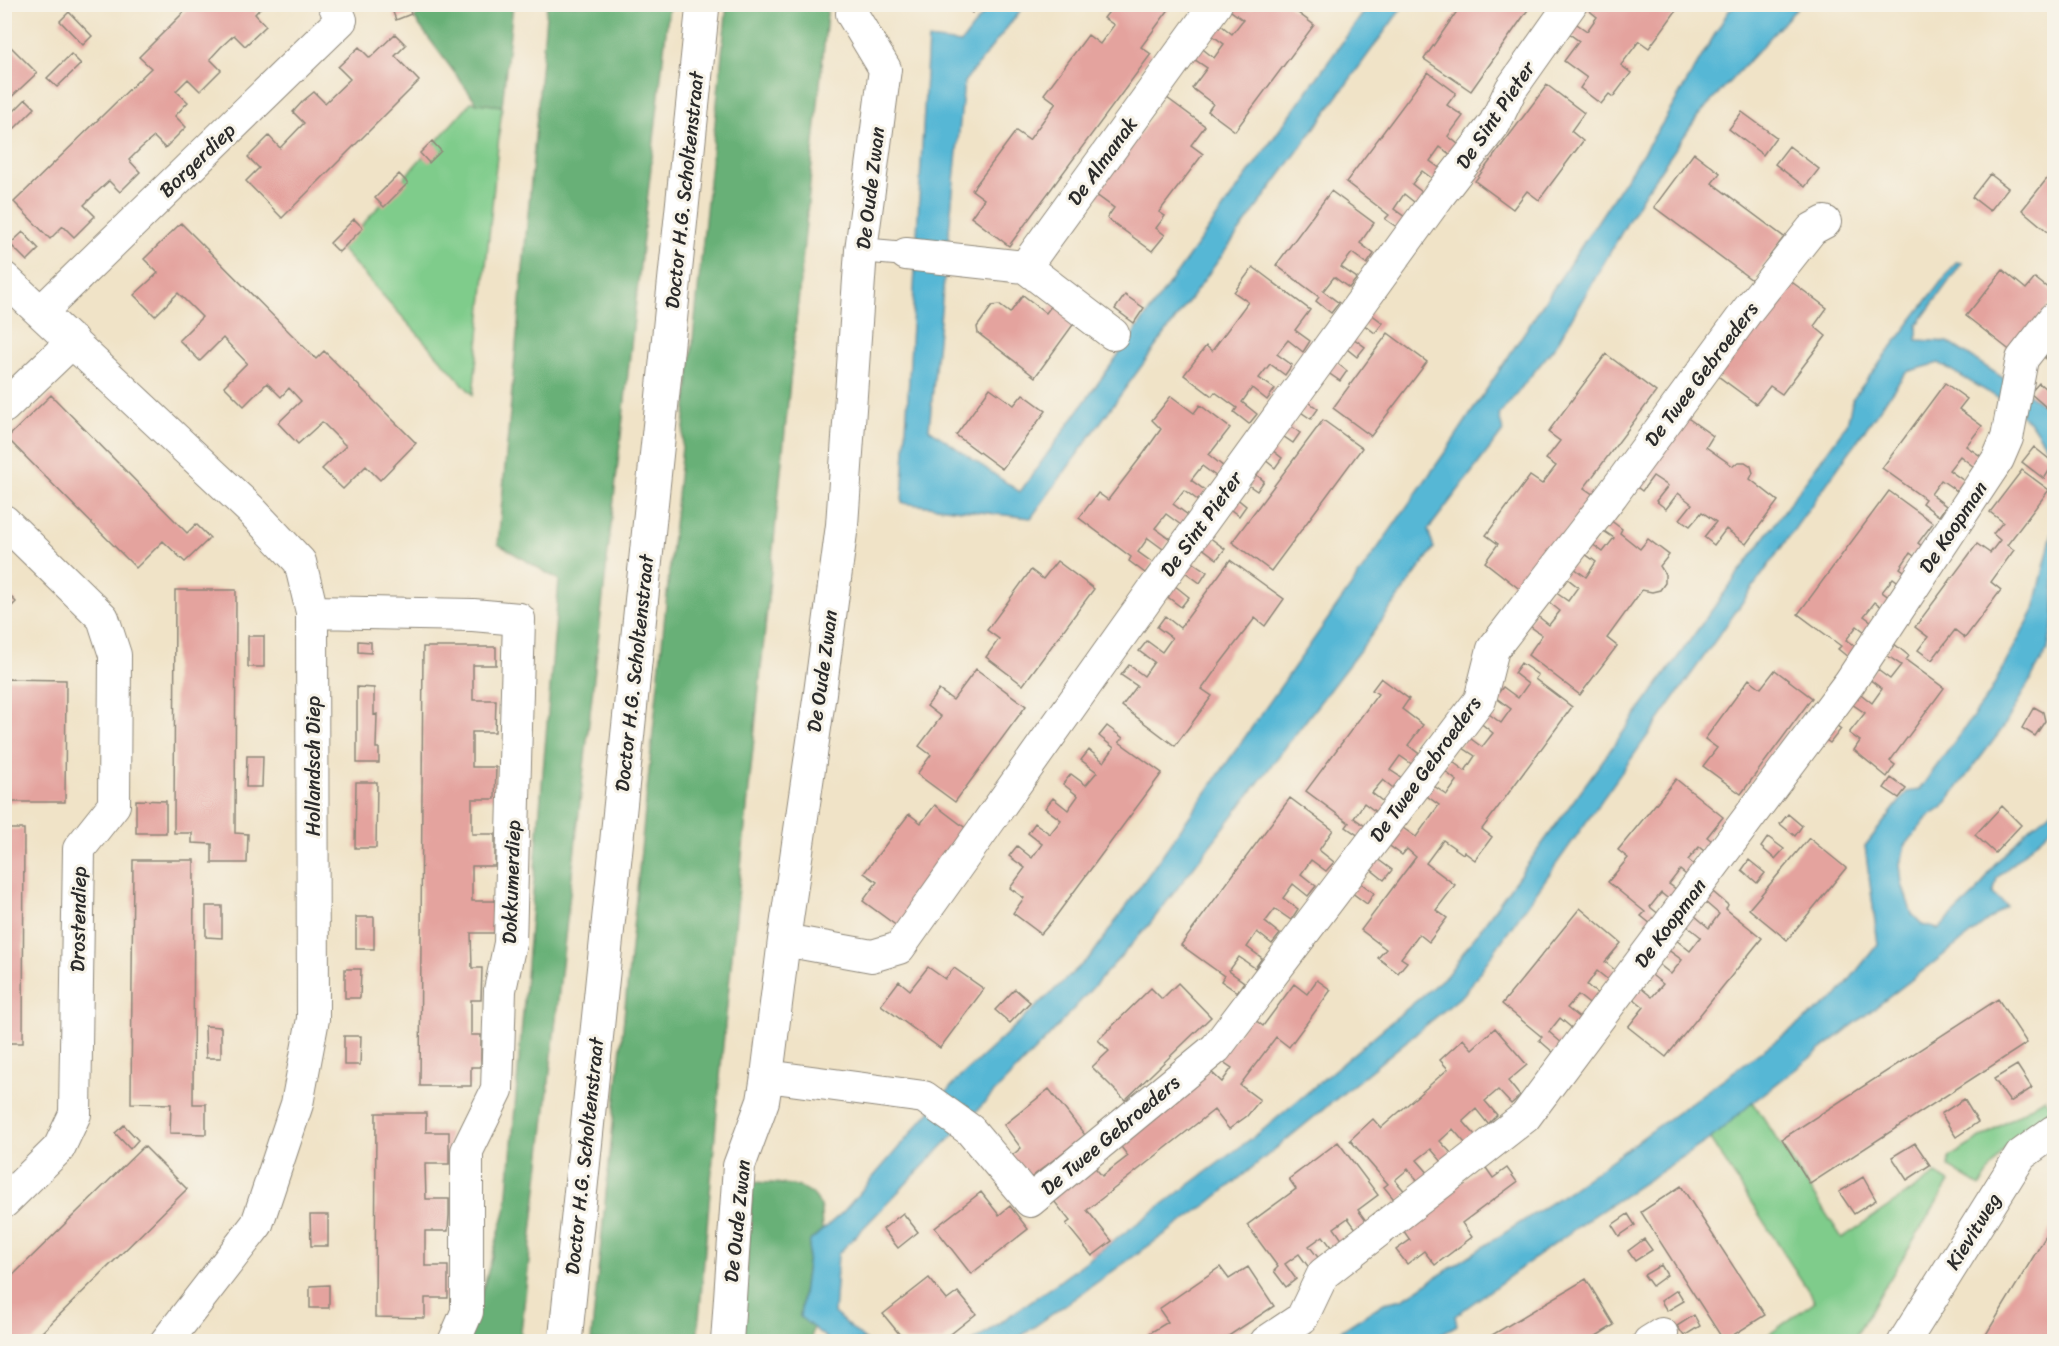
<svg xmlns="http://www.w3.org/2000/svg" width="2059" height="1346" font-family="Sriracha,sans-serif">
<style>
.green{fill:#7fcc8b;stroke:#557c5b;stroke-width:1.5}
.forest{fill:#67b077;stroke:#496e51;stroke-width:1.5}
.water{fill:#57b7d5;stroke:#417180;stroke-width:1.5}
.building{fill:#e4a39e}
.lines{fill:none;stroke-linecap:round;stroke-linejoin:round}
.pedestrian-casing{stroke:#8e8779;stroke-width:26}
.minor-casing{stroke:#8e8779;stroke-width:34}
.secondary-casing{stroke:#8e8779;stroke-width:35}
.pedestrian{stroke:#fff;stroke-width:24}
.minor{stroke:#fff;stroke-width:32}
.secondary{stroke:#fff;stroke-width:33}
.labels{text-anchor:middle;stroke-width:6;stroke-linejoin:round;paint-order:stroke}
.street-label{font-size:20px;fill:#2b2b2b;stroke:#f7f3e8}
</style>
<rect width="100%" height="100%" fill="#f7f3e8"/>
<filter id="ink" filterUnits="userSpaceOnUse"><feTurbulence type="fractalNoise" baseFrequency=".0167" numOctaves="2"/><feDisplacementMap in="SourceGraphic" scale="12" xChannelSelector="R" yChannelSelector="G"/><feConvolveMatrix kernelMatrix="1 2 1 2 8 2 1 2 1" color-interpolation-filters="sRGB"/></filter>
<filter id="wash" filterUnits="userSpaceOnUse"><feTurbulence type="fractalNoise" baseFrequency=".008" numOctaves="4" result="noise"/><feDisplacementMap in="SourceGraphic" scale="24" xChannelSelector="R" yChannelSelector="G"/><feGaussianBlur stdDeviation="1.35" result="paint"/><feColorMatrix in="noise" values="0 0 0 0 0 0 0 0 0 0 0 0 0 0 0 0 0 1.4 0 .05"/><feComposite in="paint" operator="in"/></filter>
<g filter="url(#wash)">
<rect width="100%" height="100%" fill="#f0e3c7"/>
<path class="green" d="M471,102L502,106L473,395L341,249Z
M2045,1098L2054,1110V1114L2005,1148L1980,1186L1949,1167L1950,1157Z
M1753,1102L1842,1238L1936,1174L1949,1182L1852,1341H1760L1815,1301L1710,1139Z"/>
<path class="forest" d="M427,5H513L502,106L477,103L414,18Z
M547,5H669L520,1341L468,1342L507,1204L559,580L498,544Z
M727,5H828L722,1055L697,1341H591Z
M753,1182C775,1184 812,1180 820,1206C822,1213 821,1222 822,1230L810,1241L800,1316L813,1327L811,1341L741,1342Z"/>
<path class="water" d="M990,5H1025L964,82L929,429L1020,492L1369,5H1404L1031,518L902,503L928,39L961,43Z
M1735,5H1800L1698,116L1644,194L1556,345L1499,415L1503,431L1428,530L1434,548L1370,637L1149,925L1049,1036L838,1254L834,1313L866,1341H830L800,1317L810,1241L843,1212L957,1080L1092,955L1448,448L1662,124L1728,12Z
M1956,262L1962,263L1917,325V340L1948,342L2034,398L2054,417V458L2031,423L2000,399L1939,363L1906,372L1464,994L1209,1203L1014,1341L972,1342L1057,1283L1264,1129L1447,975L1847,424L1853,398Z
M2054,525V619L2048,649L2003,728L1942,808L1927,818L1905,846L1900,864L1902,884L1912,914L1923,925L1938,929L1977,892L1995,864L2025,832L2054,809V825L1997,878L1993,894L2007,906L1753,1102L1710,1139L1587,1220L1455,1316L1457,1325L1428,1341H1325L1384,1303L1403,1299L1569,1191L1836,997L1878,944L1865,846L1907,792L1919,790L1988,696L2034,610Z"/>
<g id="blocks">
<path class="building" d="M192,4H264L255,14L266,26L245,46L234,35L221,47L210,59L221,70L200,91L188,79L176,91L188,102L175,116L186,127L165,148L154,137L141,148L129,160L140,172L120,192L109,181L96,193L84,205L95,216L74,237L63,226L50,239L14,202L151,68L139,57Z
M390,4H408L411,14L396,20Z
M960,4H978L972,13Z
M1115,4H1173L1141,47L1151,54L1009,246L971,217L984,199L972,190L1016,131L1029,140L1056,103L1044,94L1088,35L1100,44L1114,25L1104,18Z
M1230,4H1243L1250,10L1254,4H1286L1314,25L1235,131L1208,111L1213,104L1192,88L1207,68L1191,57L1199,46L1214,58L1224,44L1209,33L1217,22L1232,34L1243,20L1227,8Z
M1462,4H1532L1471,91L1424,59Z
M1581,4H1601L1604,7L1606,4H1681L1649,48L1639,41L1621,65L1631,73L1613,97L1609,94L1601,104L1580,88L1587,78L1564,61L1579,41L1564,30L1571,20L1587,31L1597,17Z
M69,12L92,36L83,45L60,21Z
M395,34L406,45L395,56L419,81L282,218L246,181L259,168L248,157L269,136L280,148L304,123L293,112L303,101L314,92L325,103L350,79L338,67L359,47L370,58Z
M4,40L37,73L4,104Z
M71,54L81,64L57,87L47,78Z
M1428,72L1456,93L1447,105L1463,116L1448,136L1463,148L1455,158L1440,147L1430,161L1445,172L1437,182L1422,171L1412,184L1427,196L1419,206L1404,194L1394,209L1409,220L1401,230L1385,219L1389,215L1346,182Z
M1547,85L1584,113L1571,131L1583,141L1539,200L1527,191L1513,209L1475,181Z
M1167,98L1205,126L1191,145L1203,154L1159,212L1165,216L1156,228L1165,235L1152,251L1107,218L1114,208L1095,194Z
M26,99L35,108L11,132L4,126V121Z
M1742,112L1776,137L1763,155L1729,129Z
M432,141L441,151L429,163L420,153Z
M1789,146L1819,169L1805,187L1775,164Z
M1694,153L1720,173L1712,183L1784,237L1752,280L1654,207Z
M2054,170V237L2022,210Z
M399,174L408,183L384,207L375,198Z
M1990,174L2008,188L1990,211L1972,197Z
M1331,191L1374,223L1360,243L1374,254L1367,264L1352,253L1341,267L1357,278L1349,288L1334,277L1323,291L1339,303L1331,313L1316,301L1319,297L1276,265Z
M354,219L363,228L339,252L330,243Z
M181,223L316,359L324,351L416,443L380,480L366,466L343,489L322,469L346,446L322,422L298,444L278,423L301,401L289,388L281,397L267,383L244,406L224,386L247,363L223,338L200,361L179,340L202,317L178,293L155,316L134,295L158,273L144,259Z
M23,232L39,249L27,261L10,244Z
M1253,267L1310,310L1295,330L1310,341L1303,352L1288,340L1277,354L1292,365L1285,375L1270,364L1259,378L1275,389L1267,400L1252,388L1242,402L1257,414L1249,424L1234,412L1237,408L1215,392L1212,396L1184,375L1206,346L1212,351L1248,302L1234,292Z
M2003,270L2026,289L2035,278L2054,293V299L2012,352L1966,316Z
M1789,280L1827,308L1814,326L1826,336L1782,394L1770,386L1756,404L1718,376Z
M1023,295L1046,313L1055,301L1078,318L1035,377L978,333L977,327L992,306L999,305L1010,313Z
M1125,295L1144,308L1134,323L1115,309Z
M1367,311L1383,323L1375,333L1359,321Z
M1388,333L1427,362L1371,436L1333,408Z
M1349,335L1365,347L1357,357L1342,345Z
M2054,347V366L2045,358Z
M1606,354L1656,392L1584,488L1594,495L1522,591L1485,562L1498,544L1486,535L1530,476L1542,484L1556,466L1546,459L1560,441L1548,432Z
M1332,359L1347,371L1340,381L1324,370Z
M2054,372V387L2047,381Z
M1945,383L1967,399L1959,409L1982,426L1966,446L1982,457L1974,467L1960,456L1949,470L1964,481L1957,491L1941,480L1931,494L1946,506L1939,516L1922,503L1925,499L1882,468Z
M2039,383L2054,396L2047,408L2030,393Z
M990,388L1014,405L1023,394L1046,411L1002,469L956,435Z
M51,395L187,533L196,524L210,538L185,562L163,541L136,568L7,438Z
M1171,396L1194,413L1200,405L1230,428L1209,455L1224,467L1217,477L1202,466L1191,480L1206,491L1199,501L1184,490L1173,504L1188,515L1181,525L1166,514L1155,528L1170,539L1163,549L1148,538L1138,552L1153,563L1145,573L1129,561L1131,557L1079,518L1098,493L1108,500L1144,453L1161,429L1152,420Z
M1302,397L1318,409L1311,419L1295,408Z
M1682,414L1713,436L1706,447L1733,466L1738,462H1745L1751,466L1753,473L1750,479L1778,501L1746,544L1726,529L1714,545L1704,537L1716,522L1702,512L1690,526L1680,519L1692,504L1678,493L1666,509L1656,501L1668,486L1653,476L1642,491L1632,483Z
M1323,420L1362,448L1271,571L1232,542Z
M1285,421L1300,433L1293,443L1277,432Z
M1267,446L1282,458L1275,468L1259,455Z
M2034,447L2054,463L2044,479L2022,462Z
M1249,469L1264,481L1257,491L1241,480Z
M2022,470L2049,490L2007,545L2014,550L1991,582L2001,590L1965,638L1955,630L1932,660L1918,650L1928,637L1915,627L1977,544L1990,553L2000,540L1993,534L2003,522L1990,512Z
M1889,491L1933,523L1918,543L1933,555L1926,565L1910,553L1900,568L1915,579L1908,589L1893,578L1882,592L1897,603L1890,613L1875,602L1864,616L1879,627L1872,637L1857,626L1846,640L1862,651L1854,662L1838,649L1841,646L1798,614Z
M1230,493L1246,506L1239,516L1223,504Z
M1606,517L1622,529L1620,533L1640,549L1648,539L1669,555L1660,566L1665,574V583L1660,590L1652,592L1642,590L1607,638L1617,646L1580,695L1528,655L1542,635L1527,624L1535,614L1549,625L1560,611L1545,599L1552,590L1568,601L1578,587L1563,575L1570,565L1586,577L1596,562L1581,551L1588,541L1603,552L1614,538L1598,527Z
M1209,537L1225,549L1217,559L1201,547Z
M1230,560L1284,599L1265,626L1255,618L1219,665L1202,689L1212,696L1175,746L1122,706L1137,686L1121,675L1129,665L1144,676L1154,662L1139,651L1147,641L1162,652L1172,638L1157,627L1165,616L1180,628Z
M1057,561L1094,589L1023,685L986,657L999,639L987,630L1031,570L1043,579Z
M1191,561L1207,572L1200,583L1184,571Z
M1174,585L1189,597L1181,607L1165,595Z
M4,590L16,602L4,614Z
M175,590H236L235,833L248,834L247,863H212V844L192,843V833H174Z
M248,636H264V667H248Z
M358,641L371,642V653L358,652Z
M1893,643L1909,656L1906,660L1944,688L1890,761L1895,765L1887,777L1854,750L1860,741L1849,733L1865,713L1849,702L1857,691L1872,703L1882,689L1868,678L1875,668L1890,679L1901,665L1885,654Z
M423,647H496V665H473V700H496L495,732H472V767H496L495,799H472V834H495V866H472V901H495V917L494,933H471L472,968H482L481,1000H471V1035H481V1067H471V1086H420Z
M1521,663L1538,675L1535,679L1572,707L1482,829L1492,837L1475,860L1464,852L1463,854L1443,840L1426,863L1455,885L1436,910L1447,918L1429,942L1419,934L1401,958L1407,962L1398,973L1378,958L1386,949L1361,930L1416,857L1407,849L1402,855L1387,844L1400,826L1416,837L1439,805L1424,794L1431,784L1447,795L1457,781L1442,769L1449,759L1465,771L1475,756L1460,746L1467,736L1482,747L1493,733L1478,721L1485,711L1501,723L1511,709L1495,697L1503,687L1518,698L1528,684L1514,673Z
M976,669L1026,706L955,802L917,774L931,755L919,746L941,717L927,706L939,690L953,700Z
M1775,670L1812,698L1741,794L1703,766L1717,748L1705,739L1749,679L1761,688Z
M1381,678L1409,699L1402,709L1423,725L1408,745L1423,757L1416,767L1400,756L1390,770L1405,780L1397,791L1383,780L1372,793L1387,805L1380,815L1364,803L1354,818L1369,829L1362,838L1346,827L1349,823L1306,791L1378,694L1372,690Z
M4,679L66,680L65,802H4Z
M357,687L374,688V715L377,714L376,748H379V763H357Z
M2034,707L2043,712L2045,721L2035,736L2022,728Z
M1833,723L1841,729L1830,743L1822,737Z
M1107,726L1123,738L1119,742L1162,773L1053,920L1041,934L1013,913L1024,898L1010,888L1025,868L1009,856L1017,846L1032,858L1042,844L1028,833L1035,823L1050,834L1061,820L1045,808L1053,798L1068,810L1078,796L1063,784L1071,774L1086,785L1097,772L1081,760L1089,750L1104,762L1114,748L1099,736Z
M247,756H263L262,787H246Z
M1891,778L1906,789L1899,798L1884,788Z
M1676,779L1723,817L1707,837L1722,849L1714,859L1699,847L1688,860L1703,872L1695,882L1680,870L1669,884L1684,895L1676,905L1661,893L1650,907L1665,919L1657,929L1641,916L1645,912L1608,882L1628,858L1618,850Z
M356,782H377L376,848H355Z
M1290,798L1333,830L1319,850L1334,862L1326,871L1311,860L1301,874L1316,886L1308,896L1293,884L1283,898L1298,909L1291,920L1275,909L1265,922L1280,934L1272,944L1257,932L1247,947L1262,958L1255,968L1239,957L1229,971L1244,982L1237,992L1221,981L1224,976L1181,945Z
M136,800L166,801V833H136Z
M935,805L972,833L901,929L863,901L877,882L864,873L909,814L921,823Z
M2002,806L2021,825L1995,853L1975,835Z
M1788,814L1802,826L1795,836L1780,824Z
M4,829H24L23,1043H4Z
M1768,837L1784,849L1775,859L1761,847Z
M1809,838L1846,868L1787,940L1749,909Z
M1376,858L1392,870L1384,880L1369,868Z
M133,860H194L193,1104H206V1134L170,1133L171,1104L131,1103Z
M1749,860L1765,873L1757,883L1742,870Z
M1358,881L1374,893L1367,904L1351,892Z
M1713,892L1728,905L1726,909L1762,938L1666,1057L1628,1027L1644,1007L1629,995L1637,985L1652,997L1663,984L1648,972L1656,962L1671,974L1682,960L1667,949L1675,939L1690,951L1701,937L1686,925L1694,915L1709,928L1719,914L1705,902Z
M206,906H222V938L206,937Z
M1580,908L1621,943L1605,962L1620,974L1612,983L1597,971L1587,985L1601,997L1593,1007L1578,995L1567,1008L1582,1020L1574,1030L1560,1018L1549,1032L1563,1044L1555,1054L1539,1040L1542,1037L1502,1004Z
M356,917H374V949H356Z
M928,967L945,979L954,968L984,989L940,1048L881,1005L899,981L910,990Z
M345,969H361L360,998H345Z
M1317,980L1331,990L1289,1047L1276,1037L1240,1085L1260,1100L1247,1116L1229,1129L1214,1110L1087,1210L1112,1241L1092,1256L1066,1224L1070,1221L1050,1196L1092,1164L1102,1176L1128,1156L1118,1143L1209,1070L1222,1082L1232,1068L1219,1059L1250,1016L1263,1026L1294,984L1307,994Z
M1178,983L1211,1017L1125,1100L1092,1067L1109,1051L1098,1040L1151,988L1162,999Z
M1015,989L1030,1002L1010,1023L995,1010Z
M1998,999L2027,1043L1810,1184L1782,1139Z
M205,1026L221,1027V1058H206Z
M1495,1028L1527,1065L1508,1081L1520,1096L1511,1104L1498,1090L1485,1101L1497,1115L1488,1124L1476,1109L1463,1121L1475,1135L1465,1143L1453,1129L1440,1141L1452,1154L1443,1163L1431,1149L1417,1160L1430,1175L1420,1183L1408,1169L1395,1180L1407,1194L1397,1203L1384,1187L1388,1184L1350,1140L1373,1119L1381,1128L1448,1069L1440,1060L1463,1039L1472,1049Z
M344,1036H361L360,1065H344Z
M2017,1065L2032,1088L2010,1102L1994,1079Z
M1049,1089L1085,1135L1028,1180L1010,1157L1021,1148L1004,1125Z
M1964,1099L1978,1122L1956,1137L1941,1114Z
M376,1113H426V1132H449V1164H425L426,1199H449V1215L448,1231H425V1266H448V1298H425V1318L375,1317Z
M124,1125L138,1140L130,1149L115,1133Z
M1338,1142L1378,1195L1358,1210L1369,1225L1359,1233L1348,1218L1334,1228L1345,1244L1334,1251L1323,1236L1309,1246L1321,1261L1310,1269L1299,1254L1285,1264L1296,1279L1286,1287L1274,1271L1278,1267L1247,1225L1296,1189L1289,1179Z
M1915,1143L1930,1165L1907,1180L1892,1157Z
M144,1146L187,1189L33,1341H4V1284Z
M1484,1165L1493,1178L1507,1168L1517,1182L1462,1223L1472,1237L1435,1265L1424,1251L1407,1264L1396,1250L1410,1240L1401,1227Z
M1863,1177L1876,1200L1854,1214L1839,1192Z
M1681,1186L1765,1315L1724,1341L1641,1212Z
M981,1192L999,1215L1010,1206L1028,1229L971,1274L935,1228Z
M903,1213L918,1232L898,1248L883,1229Z
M1628,1214L1635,1225L1619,1236L1612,1225Z
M310,1215H328V1246H311Z
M2054,1223V1325L2048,1335L2044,1341H1982Z
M1644,1239L1652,1250L1635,1261L1628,1251Z
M1661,1265L1667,1275L1652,1286L1644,1275Z
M1220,1267L1229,1279L1248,1267L1274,1306L1221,1341H1153L1148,1334L1168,1322L1159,1309Z
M929,1278L947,1300L958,1292L976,1314L942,1341H905L883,1314Z
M1586,1279L1614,1325L1593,1338L1595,1341H1482Z
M329,1285V1308H310V1286Z
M1677,1290L1684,1301L1667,1311L1661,1301Z
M1694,1315L1700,1326L1684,1336L1677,1326Z"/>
</g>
</g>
<g filter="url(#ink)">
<use href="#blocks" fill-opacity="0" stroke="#8e8779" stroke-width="1.5"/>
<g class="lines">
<defs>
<path id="pedestrian" d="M861,250L906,254"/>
<path id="minor" d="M906,254L1025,267L1216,4
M1025,267L1113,334
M4,278L250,509L300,562L312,612L313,1019L297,1104L257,1224L166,1342
M41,312L341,20L334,4
M4,407L73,341
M4,521L103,618L115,655L114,805L79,849L75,1114L59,1148L4,1202
M312,612L473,615L519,619L510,943L500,990L497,1090L467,1151V1312L454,1342
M784,940L872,956L899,948L1151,593L1440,194L1495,123L1511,89L1571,4
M767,1076L924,1097L970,1130L1030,1201L1216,1048L1480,700L1493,649L1612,495L1747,311L1812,229L1825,222
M727,1342L739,1166L763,1101L767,1076L784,940L820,693L842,525L861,250L885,69L852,14L853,4
M1266,1342L1302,1318L1323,1274L1525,1117L1850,682L1998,459L2007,438L2022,359L2054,318
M1649,1342L1662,1334
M1904,1342L2021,1155L2054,1131"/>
<path id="secondary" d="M565,1342L703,4"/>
</defs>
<use href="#pedestrian" class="pedestrian-casing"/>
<use href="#minor" class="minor-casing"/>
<use href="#secondary" class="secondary-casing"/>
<use href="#pedestrian" class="pedestrian"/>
<use href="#minor" class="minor"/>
<use href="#secondary" class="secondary"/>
</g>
</g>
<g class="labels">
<g class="street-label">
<text transform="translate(1495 115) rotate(-56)" y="7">De Sint Pieter</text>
<text transform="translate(197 160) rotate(-44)" y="7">Borgerdiep</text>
<text transform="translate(1102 161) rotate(-54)" y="7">De Almanak</text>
<text transform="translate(870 188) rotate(-83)" y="7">De Oude Zwan</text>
<text transform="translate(684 190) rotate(-84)" y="7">Doctor H.G. Scholtenstraat</text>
<text transform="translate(1701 374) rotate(-53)" y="7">De Twee Gebroeders</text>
<text transform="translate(1201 524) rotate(-54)" y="7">De Sint Pieter</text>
<text transform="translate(1953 527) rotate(-56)" y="7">De Koopman</text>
<text transform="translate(822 671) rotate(-82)" y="7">De Oude Zwan</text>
<text transform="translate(634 673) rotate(-84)" y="7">Doctor H.G. Scholtenstraat</text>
<text transform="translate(313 766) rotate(-90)" y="7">Hollandsch Diep</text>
<text transform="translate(1425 769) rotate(-54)" y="7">De Twee Gebroeders</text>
<text transform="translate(511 882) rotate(-88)" y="7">Dokkumerdiep</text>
<text transform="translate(78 919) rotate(-89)" y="7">Drostendiep</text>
<text transform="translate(1670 923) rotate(-53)" y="7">De Koopman</text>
<text transform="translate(1110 1135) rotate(-40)" y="7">De Twee Gebroeders</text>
<text transform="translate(584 1156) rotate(-84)" y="7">Doctor H.G. Scholtenstraat</text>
<text transform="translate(737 1221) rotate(-84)" y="7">De Oude Zwan</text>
<text transform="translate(1973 1231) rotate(-58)" y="7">Kievitweg</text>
</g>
</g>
<rect width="2059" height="1346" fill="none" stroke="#f7f3e8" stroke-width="24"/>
</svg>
